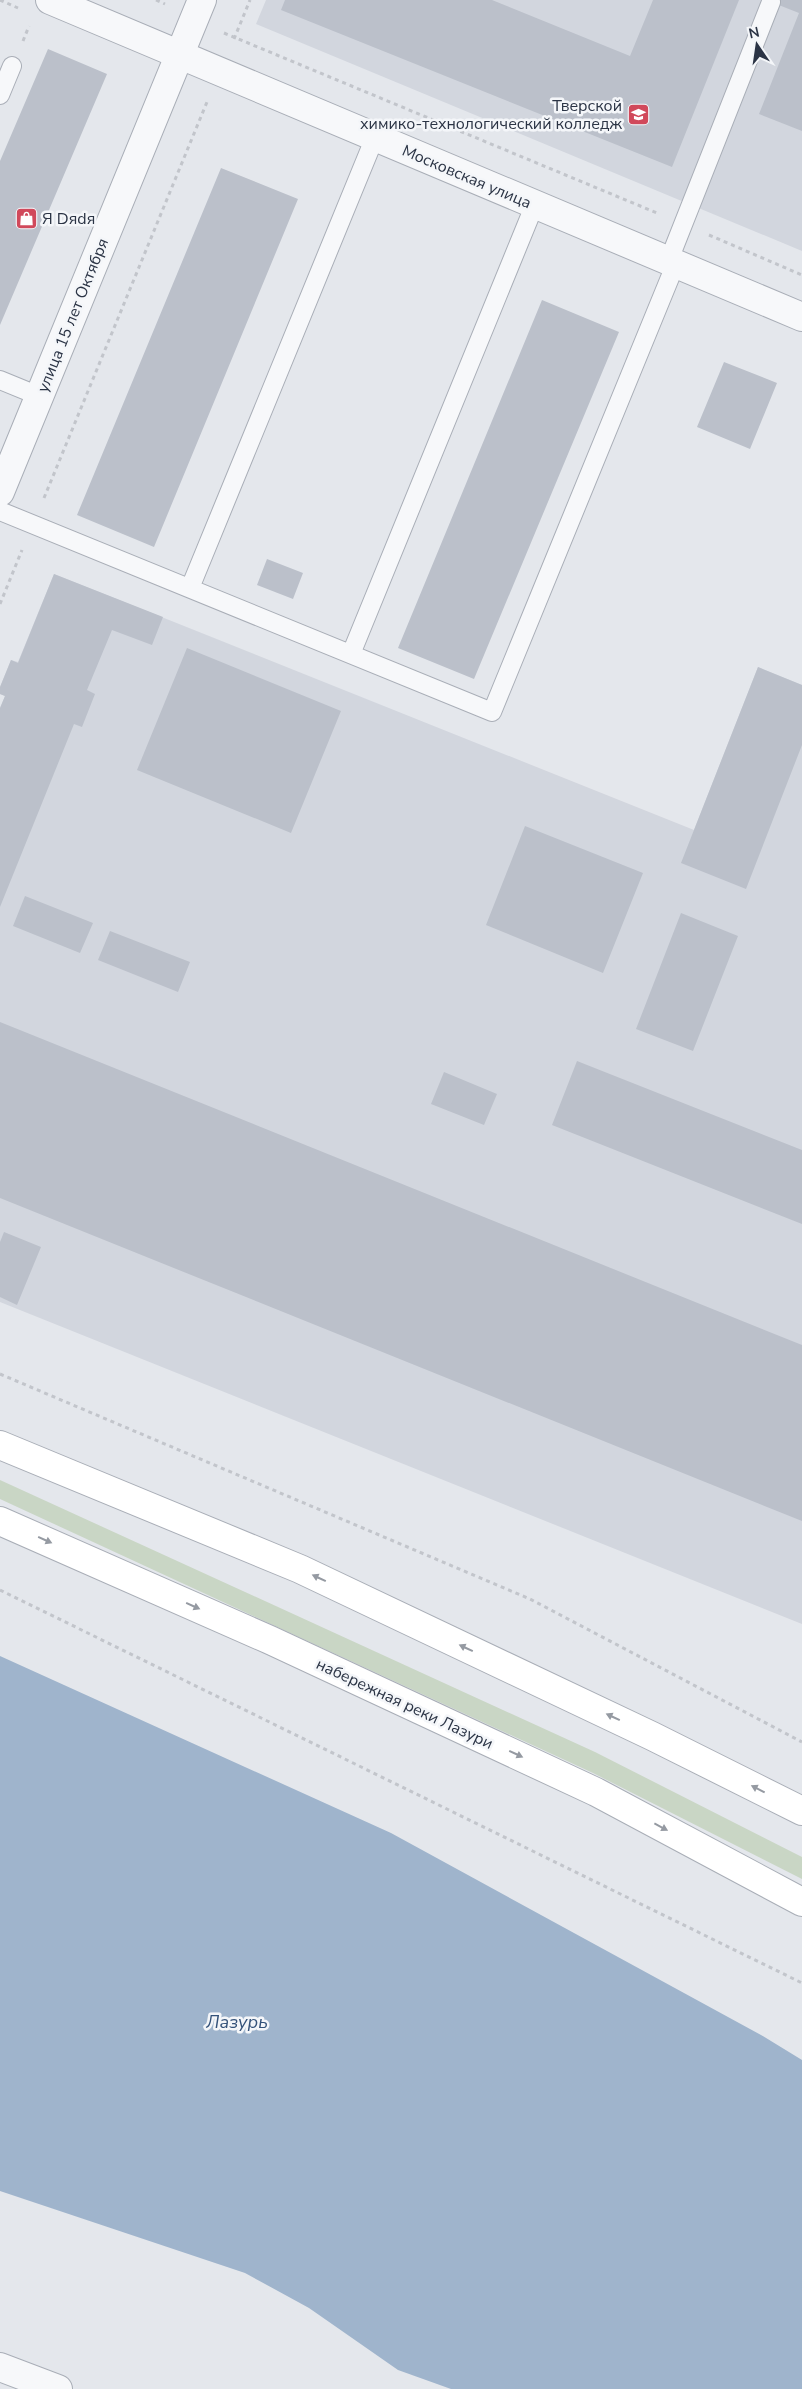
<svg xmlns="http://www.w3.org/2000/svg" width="802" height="2389" font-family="'Nunito Sans',sans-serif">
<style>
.built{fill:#d2d6de}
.green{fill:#c9d6c5}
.water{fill:#9fb4cc}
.building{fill:#bbc0ca}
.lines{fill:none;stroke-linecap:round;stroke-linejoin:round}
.service-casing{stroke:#a9aeb7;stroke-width:20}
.minor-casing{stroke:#a9aeb7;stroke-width:30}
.secondary-casing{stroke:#a9aeb7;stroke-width:30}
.path{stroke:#c2c5cb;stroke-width:3;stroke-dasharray:4 4;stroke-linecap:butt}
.service{stroke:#f7f8fa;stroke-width:18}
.minor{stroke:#f7f8fa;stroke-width:28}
.secondary{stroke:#fff;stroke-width:28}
.oneway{fill:#959aa2}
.labels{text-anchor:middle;stroke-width:5;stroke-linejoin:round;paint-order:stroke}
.poi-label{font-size:16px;fill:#2b3445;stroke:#f4f6f9;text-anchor:end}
.street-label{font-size:16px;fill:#2b3445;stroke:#f4f6f9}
.water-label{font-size:18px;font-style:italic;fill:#34527a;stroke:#f4f6f9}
</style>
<rect width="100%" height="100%" fill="#e4e7ec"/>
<path class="built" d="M266,0H802V251L256,24Z
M54,574L694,830L758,667L802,685V1624L0,1302V708L5,696L0,694V687L11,660L18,662Z"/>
<path class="green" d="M0,1480L595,1752L802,1857V1879L593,1773L0,1499Z"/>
<path class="water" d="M0,1656L391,1833L761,2035L802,2060V2389H451L398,2370L309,2308L245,2273L0,2191Z"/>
<path class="building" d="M285,0H492L630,56L653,0H739L672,167L281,10Z
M766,0H802V131L759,114L799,13Z
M48,49L107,74L0,325V161Z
M221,168L298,199L154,547L77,515Z
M542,300L619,332L474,679L398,648Z
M724,362L777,383L750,449L697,427Z
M267,559L303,573L293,599L257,585Z
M54,574L163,617L152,645L112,630L87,690L95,694L82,727L74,724L0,907V708L5,696L0,694V687L11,660L18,663Z
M187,648L341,711L291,833L137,770Z
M758,667L802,685V745L746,889L681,863Z
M525,826L643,873L603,973L486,925Z
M25,896L93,923L80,953L13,926Z
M681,913L738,936L693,1051L636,1029Z
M110,931L190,962L178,992L98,960Z
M0,1022L802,1345V1521L0,1198Z
M577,1061L802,1150V1224L552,1125Z
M444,1072L497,1094L484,1125L431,1104Z
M4,1232L41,1247L17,1305L0,1297V1242Z"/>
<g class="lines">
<defs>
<path id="service" d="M0,95L12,66
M669,260L771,2
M0,380L39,396
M0,511L492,712L676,263
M190,588L375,137
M351,654L535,204"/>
<path id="minor" d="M50,0L802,317
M0,492L202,0
M0,2367L58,2389"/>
<path id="secondary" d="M0,1445L300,1569L652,1736L802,1811
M0,1521L270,1640L596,1792L802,1902"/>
</defs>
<use href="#service" class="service-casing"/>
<use href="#minor" class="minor-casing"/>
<use href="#secondary" class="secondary-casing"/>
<path class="path" d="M0,0L18,8
M156,0L165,4
M224,33L657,213
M234,39L250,0
M23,41L29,26
M709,235L802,275
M44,498L207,102
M0,604L22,550
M0,1374L530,1599L802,1742
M0,1590L802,1983"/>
<use href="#service" class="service"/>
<use href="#minor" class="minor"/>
<use href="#secondary" class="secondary"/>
</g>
<defs><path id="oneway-solid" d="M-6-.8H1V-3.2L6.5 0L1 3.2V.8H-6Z" transform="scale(1.25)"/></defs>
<g class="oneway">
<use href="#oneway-solid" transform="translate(45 1540) rotate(24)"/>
<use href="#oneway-solid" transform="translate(319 1578) rotate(-155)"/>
<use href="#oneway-solid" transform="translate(193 1606) rotate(24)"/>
<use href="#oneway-solid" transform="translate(466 1648) rotate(-155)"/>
<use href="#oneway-solid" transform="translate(613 1717) rotate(-155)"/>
<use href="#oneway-solid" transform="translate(516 1754) rotate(25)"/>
<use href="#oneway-solid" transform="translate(758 1789) rotate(-153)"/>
<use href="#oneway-solid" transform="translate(661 1827) rotate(28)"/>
</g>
<defs>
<symbol id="university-square" viewBox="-11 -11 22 22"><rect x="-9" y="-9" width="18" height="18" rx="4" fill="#d1495b" stroke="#f4f6f9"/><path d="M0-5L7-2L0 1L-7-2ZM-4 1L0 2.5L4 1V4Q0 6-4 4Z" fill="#fff"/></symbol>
<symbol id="shop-square" viewBox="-11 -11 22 22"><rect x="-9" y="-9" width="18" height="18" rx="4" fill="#d1495b" stroke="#f4f6f9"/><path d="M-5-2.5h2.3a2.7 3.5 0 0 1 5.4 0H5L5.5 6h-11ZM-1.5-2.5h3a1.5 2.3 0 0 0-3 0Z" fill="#fff"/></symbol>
</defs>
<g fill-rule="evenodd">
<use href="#university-square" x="626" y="102" width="25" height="25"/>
<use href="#shop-square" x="14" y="206" width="25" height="25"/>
</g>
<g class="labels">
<g class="poi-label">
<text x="622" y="111">Тверской<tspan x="622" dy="18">химико-технологический колледж</tspan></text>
<text x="42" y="224" text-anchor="start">Я Dяdя</text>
</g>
<g class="street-label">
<text transform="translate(467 176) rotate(23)" y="6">Московская улица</text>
<text transform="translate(72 315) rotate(-68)" y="6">улица 15 лет Октября</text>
<text transform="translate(405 1703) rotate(25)" y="6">набережная реки Лазури</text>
</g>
<g class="water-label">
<text x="237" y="2028">Лазурь</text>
</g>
</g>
<g transform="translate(757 45) rotate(347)" stroke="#f4f6f9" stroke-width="4" paint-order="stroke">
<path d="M0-4L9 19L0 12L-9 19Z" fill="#2b3445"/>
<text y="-8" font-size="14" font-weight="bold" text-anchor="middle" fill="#2b3445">N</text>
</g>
</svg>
